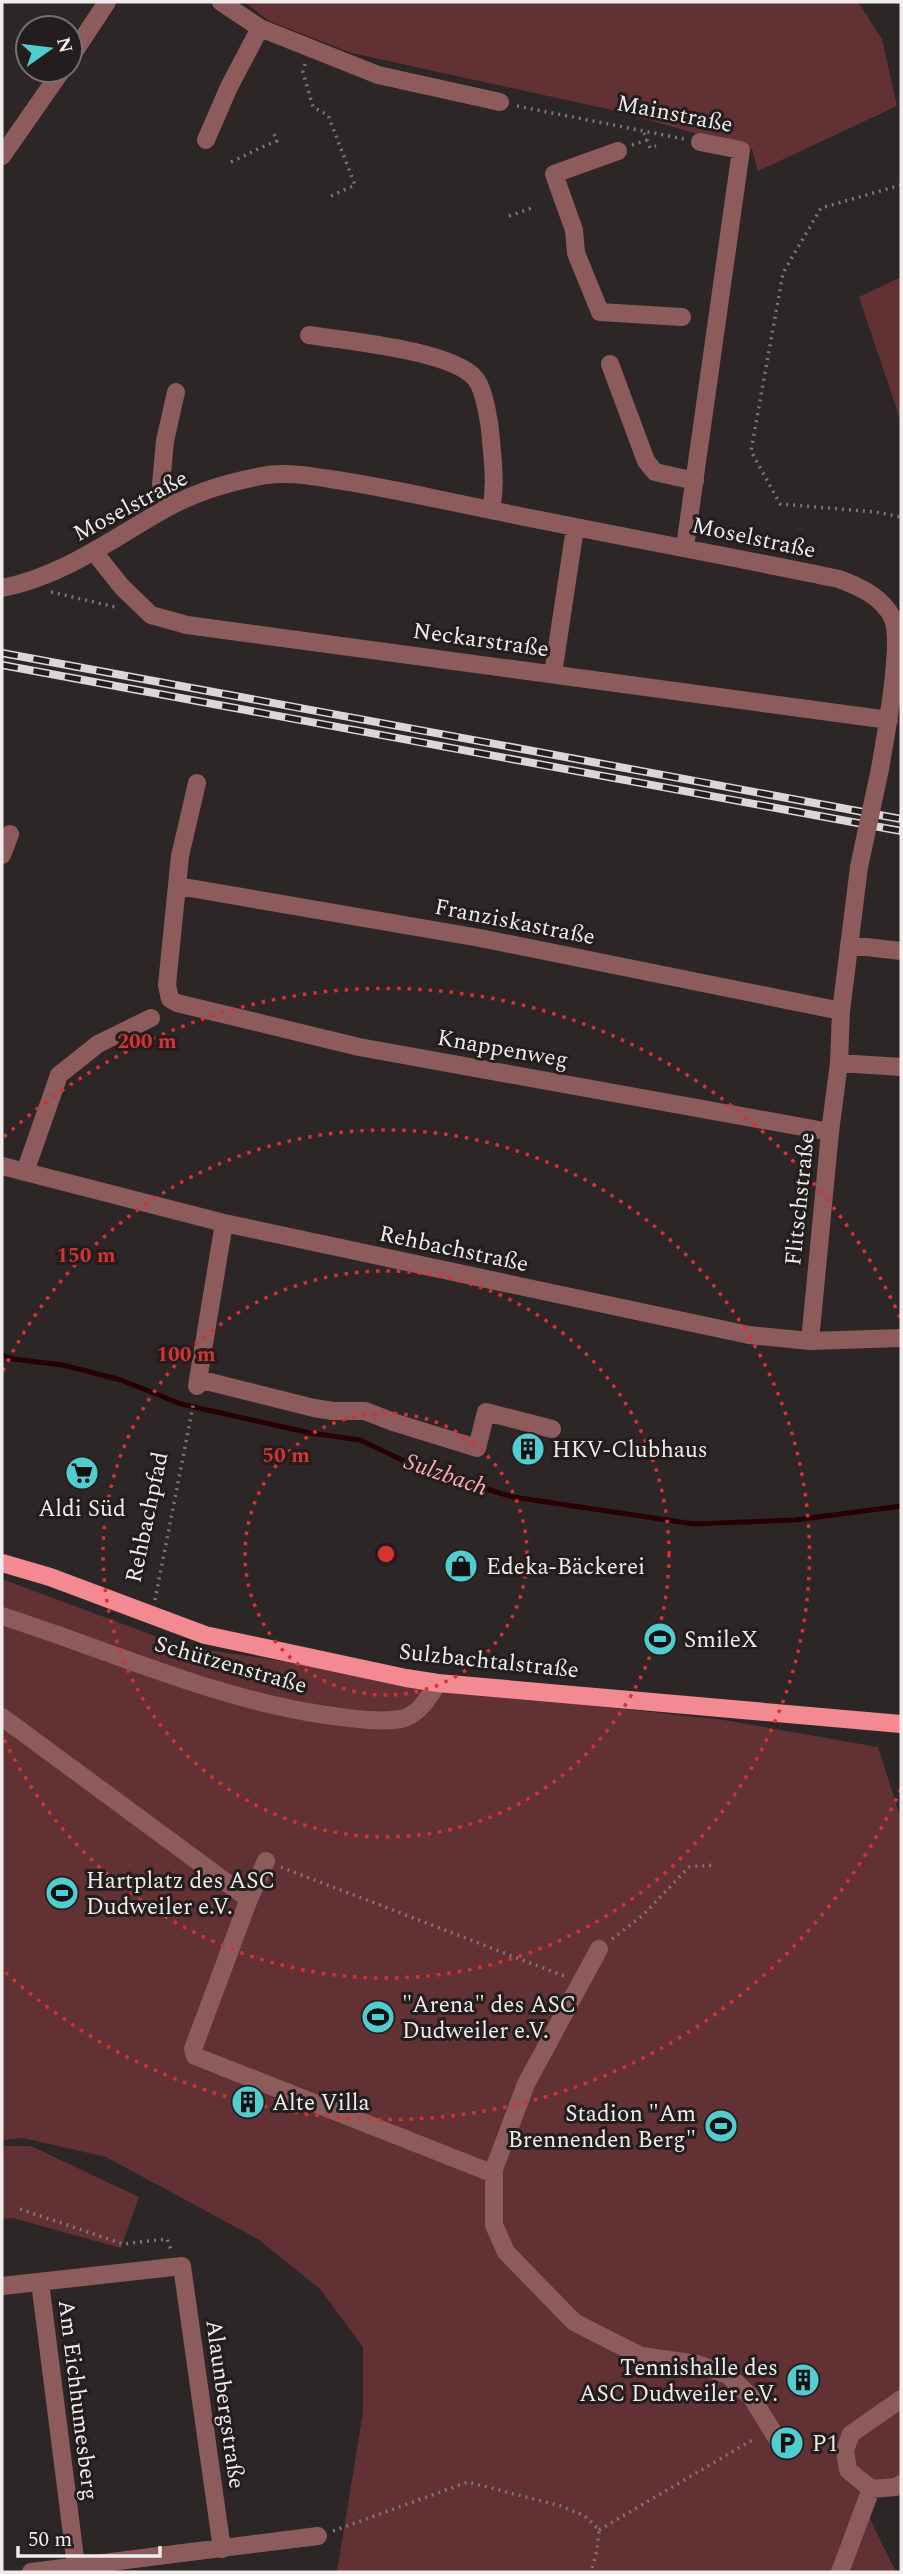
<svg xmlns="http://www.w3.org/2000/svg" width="903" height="2574" font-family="Spectral,serif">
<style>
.green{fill:#623134}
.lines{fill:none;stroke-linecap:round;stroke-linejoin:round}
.stream{stroke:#270004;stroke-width:5}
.path{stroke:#7c7777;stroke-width:3.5;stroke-dasharray:2 5;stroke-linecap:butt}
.minor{stroke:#8e5b5d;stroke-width:18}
.major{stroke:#f48a91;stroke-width:18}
.rail-casing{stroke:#dbd7d7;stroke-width:8}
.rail{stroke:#231d1d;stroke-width:5;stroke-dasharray:16;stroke-linecap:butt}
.minor-bridge{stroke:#8e5b5d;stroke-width:18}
.ring{fill:none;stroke:#d73232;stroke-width:3.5;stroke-dasharray:3.5 7}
.labels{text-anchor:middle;stroke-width:6;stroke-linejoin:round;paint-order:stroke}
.street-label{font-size:23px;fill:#f0ecec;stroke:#231d1d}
.poi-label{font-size:23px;fill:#f0ecec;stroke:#231d1d;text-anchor:start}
.water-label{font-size:24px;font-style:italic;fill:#fcaaad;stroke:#231d1d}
.centre{fill:#d73232;stroke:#231d1d;stroke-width:3.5}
.ring-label{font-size:21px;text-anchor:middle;font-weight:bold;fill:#d73232;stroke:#231d1d;stroke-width:6;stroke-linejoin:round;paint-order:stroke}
</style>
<rect width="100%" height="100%" fill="#2c2626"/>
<path class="green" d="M245,2H858L882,39L897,106L758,171L752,149L612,110L352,53L269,21Z
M901,277V422L859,297Z
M2,1579L182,1646L524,1698L724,1720L878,1747L901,1819V2484L871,2489L869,2517L896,2572H337L363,2412V2347L320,2289L258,2239L106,2157L23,2138L2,2140Z
M2,2146H31L139,2197L121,2248L12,2218L2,2219Z"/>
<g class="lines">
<path class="stream" d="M2,1355L13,1359L63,1365L121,1380L181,1404L310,1433L360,1440L421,1469L513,1497L694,1524L795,1520L901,1506"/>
<path class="path" d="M305,64L303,72L313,107L328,115L355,185L331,196
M517,106L684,139
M644,133L650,148L656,146
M632,145L647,140
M231,162C247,155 260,147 277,141L274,134
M901,185L821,208L783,273L751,451L780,504L876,512L901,517
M509,216L532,208
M51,592L115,607
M155,1600L194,1401
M281,1867L564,1976
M612,1939L642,1916L689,1867L715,1865
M20,2209L123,2244L167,2239L171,2250
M599,2530L754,2439
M333,2531L468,2482L561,2506L585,2516L599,2530L597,2550L591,2572"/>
<path class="minor" d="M221,2L260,28L378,75L500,102
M70,58L107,2
M206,140L229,87L260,28
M618,151L554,174L574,230L576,253L600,312L682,317
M2,156L62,70
M309,335C347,341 450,350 475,378C485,390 490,425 491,440C493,464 496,486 491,510
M610,364L646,461L655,472L695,481
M170,506L161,484L165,441L176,392
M685,547L741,150L700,142
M94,552L122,587L151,615L187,625L889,720
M2,588C64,576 113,538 167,508C197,491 233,481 267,475C287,472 311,476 330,479C379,486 427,497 476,507C596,532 718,554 839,579C860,587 883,597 893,619C903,645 885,739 880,769
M553,674L575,528
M197,783L180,856L167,985L170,999L177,1003L359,1047L830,1132
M2,855L10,834
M178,886L480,938L841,1011
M849,945L901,951
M839,1063L901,1067
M2,1166L224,1223L749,1335L810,1341L901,1338
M25,1172L59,1075L98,1044L151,1018
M810,1341L830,1132L839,1063L841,1011L859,867
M198,1379L314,1408L333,1411H365L396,1423L477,1448L486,1412L552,1429
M197,1386L224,1223
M2,1616C109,1650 214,1699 326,1715C350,1718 376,1723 401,1719C418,1716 429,1697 438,1683
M2,1717L249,1899
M266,1861L249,1899L193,2049L195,2056L494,2174
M599,1949L526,2084L494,2169V2225L506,2252L574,2322L641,2356L697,2364L728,2375L752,2398L782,2447
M40,2282L76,2566
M2,2286L182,2266L222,2549
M901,2399L851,2434L845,2450L848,2470L871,2489L896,2487L901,2484
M31,2572L318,2536
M840,2572L871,2489"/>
<path class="major" d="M2,1563L50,1577L205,1635L406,1678L438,1683L901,1724"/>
<defs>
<path id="rail" d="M2,653L901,819
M2,665L901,831"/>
</defs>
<use href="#rail" class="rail-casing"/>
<use href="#rail" class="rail"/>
<path class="minor-bridge" d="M859,867L880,769"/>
</g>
<g class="ring">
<circle cx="386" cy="1554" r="141"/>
<circle cx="386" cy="1554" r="283"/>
<path d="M3 1371A424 424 0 1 1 3 1737"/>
<path d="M901 1789A566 566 0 0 1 4 1971M4 1137A566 566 0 0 1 901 1319"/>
</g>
<defs>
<symbol id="building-disc" viewBox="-11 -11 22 22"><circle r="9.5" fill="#52cdcf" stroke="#231d1d"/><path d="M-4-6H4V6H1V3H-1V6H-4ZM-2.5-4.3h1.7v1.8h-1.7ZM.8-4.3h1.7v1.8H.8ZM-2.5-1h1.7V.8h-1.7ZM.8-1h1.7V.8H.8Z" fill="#111"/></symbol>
<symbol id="supermarket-disc" viewBox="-11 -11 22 22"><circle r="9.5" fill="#52cdcf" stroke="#231d1d"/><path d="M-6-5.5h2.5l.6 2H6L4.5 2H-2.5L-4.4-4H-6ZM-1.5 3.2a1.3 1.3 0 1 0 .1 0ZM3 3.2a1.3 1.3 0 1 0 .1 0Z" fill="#111"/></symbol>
<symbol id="shop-disc" viewBox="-11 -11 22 22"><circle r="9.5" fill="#52cdcf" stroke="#231d1d"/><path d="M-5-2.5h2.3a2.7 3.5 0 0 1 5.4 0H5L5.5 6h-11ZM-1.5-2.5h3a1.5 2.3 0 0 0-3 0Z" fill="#111"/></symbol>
<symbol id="stadium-disc" viewBox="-11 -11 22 22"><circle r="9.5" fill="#52cdcf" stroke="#231d1d"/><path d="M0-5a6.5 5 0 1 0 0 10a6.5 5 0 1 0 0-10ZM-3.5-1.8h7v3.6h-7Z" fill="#111"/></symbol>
<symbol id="parking-disc" viewBox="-11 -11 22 22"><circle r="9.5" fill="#52cdcf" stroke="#231d1d"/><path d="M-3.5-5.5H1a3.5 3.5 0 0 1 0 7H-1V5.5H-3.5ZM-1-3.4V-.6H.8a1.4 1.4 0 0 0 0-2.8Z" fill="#111"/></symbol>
</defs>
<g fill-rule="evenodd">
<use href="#building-disc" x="509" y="1430" width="38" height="38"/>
<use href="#supermarket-disc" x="63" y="1454" width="38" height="38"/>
<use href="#shop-disc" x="442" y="1547" width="38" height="38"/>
<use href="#stadium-disc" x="641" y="1620" width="38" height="38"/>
<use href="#stadium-disc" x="43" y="1874" width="38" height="38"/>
<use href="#stadium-disc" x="359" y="1998" width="38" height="38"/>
<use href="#building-disc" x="229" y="2083" width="38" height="38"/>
<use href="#stadium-disc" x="702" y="2107" width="38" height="38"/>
<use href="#building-disc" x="784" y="2361" width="38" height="38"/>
<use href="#parking-disc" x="768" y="2424" width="38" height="38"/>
</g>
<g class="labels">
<g class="street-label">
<text transform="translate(675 113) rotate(11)" y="8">Mainstraße</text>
<text transform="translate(130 505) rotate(-28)" y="8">Moselstraße</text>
<text transform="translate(754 537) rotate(12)" y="8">Moselstraße</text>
<text transform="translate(481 639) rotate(8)" y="8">Neckarstraße</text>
<text transform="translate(515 921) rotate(11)" y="8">Franziskastraße</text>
<text transform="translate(503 1048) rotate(10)" y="8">Knappenweg</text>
<text transform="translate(799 1199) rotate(-84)" y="8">Flitschstraße</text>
<text transform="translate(454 1248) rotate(12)" y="8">Rehbachstraße</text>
<text transform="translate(146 1517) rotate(-78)" y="8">Rehbachpfad</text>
<text transform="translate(489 1660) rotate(6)" y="8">Sulzbachtalstraße</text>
<text transform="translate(231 1664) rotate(16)" y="8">Schützenstraße</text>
<text transform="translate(79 2400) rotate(83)" y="8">Am Eichhumesberg</text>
<text transform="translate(226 2404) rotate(82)" y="8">Alaunbergstraße</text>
</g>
<g class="poi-label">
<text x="552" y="1457">HKV-Clubhaus</text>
<text x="82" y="1516" text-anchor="middle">Aldi Süd</text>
<text x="486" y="1574">Edeka-Bäckerei</text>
<text x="684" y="1647">SmileX</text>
<text x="86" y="1888">Hartplatz des ASC<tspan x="86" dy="26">Dudweiler e.V.</tspan></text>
<text x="402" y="2012">"Arena" des ASC<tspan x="402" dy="26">Dudweiler e.V.</tspan></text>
<text x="272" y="2110">Alte Villa</text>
<text x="696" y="2121" text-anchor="end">Stadion "Am<tspan x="696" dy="26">Brennenden Berg"</tspan></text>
<text x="778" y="2375" text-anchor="end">Tennishalle des<tspan x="778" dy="26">ASC Dudweiler e.V.</tspan></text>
<text x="812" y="2451">P1</text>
</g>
<g class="water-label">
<text transform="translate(446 1474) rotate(19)" y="8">Sulzbach</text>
</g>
</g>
<circle cx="386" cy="1554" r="10" class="centre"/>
<g class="ring-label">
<text x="147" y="1048">200 m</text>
<text x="86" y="1262">150 m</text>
<text x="186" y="1361">100 m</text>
<text x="286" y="1462">50 m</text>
</g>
<rect width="903" height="2574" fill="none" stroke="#f0ecec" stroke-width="7"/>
<g transform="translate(49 49) rotate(76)"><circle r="33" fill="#231d1d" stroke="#757070" stroke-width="2"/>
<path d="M0-5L12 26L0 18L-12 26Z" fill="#52cdcf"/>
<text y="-10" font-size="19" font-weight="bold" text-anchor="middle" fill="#f0ecec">N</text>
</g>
<path d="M18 2546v10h142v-10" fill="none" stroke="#f0ecec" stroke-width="3.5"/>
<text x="28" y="2546" font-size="21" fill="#f0ecec" stroke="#231d1d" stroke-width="5" paint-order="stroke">50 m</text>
</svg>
